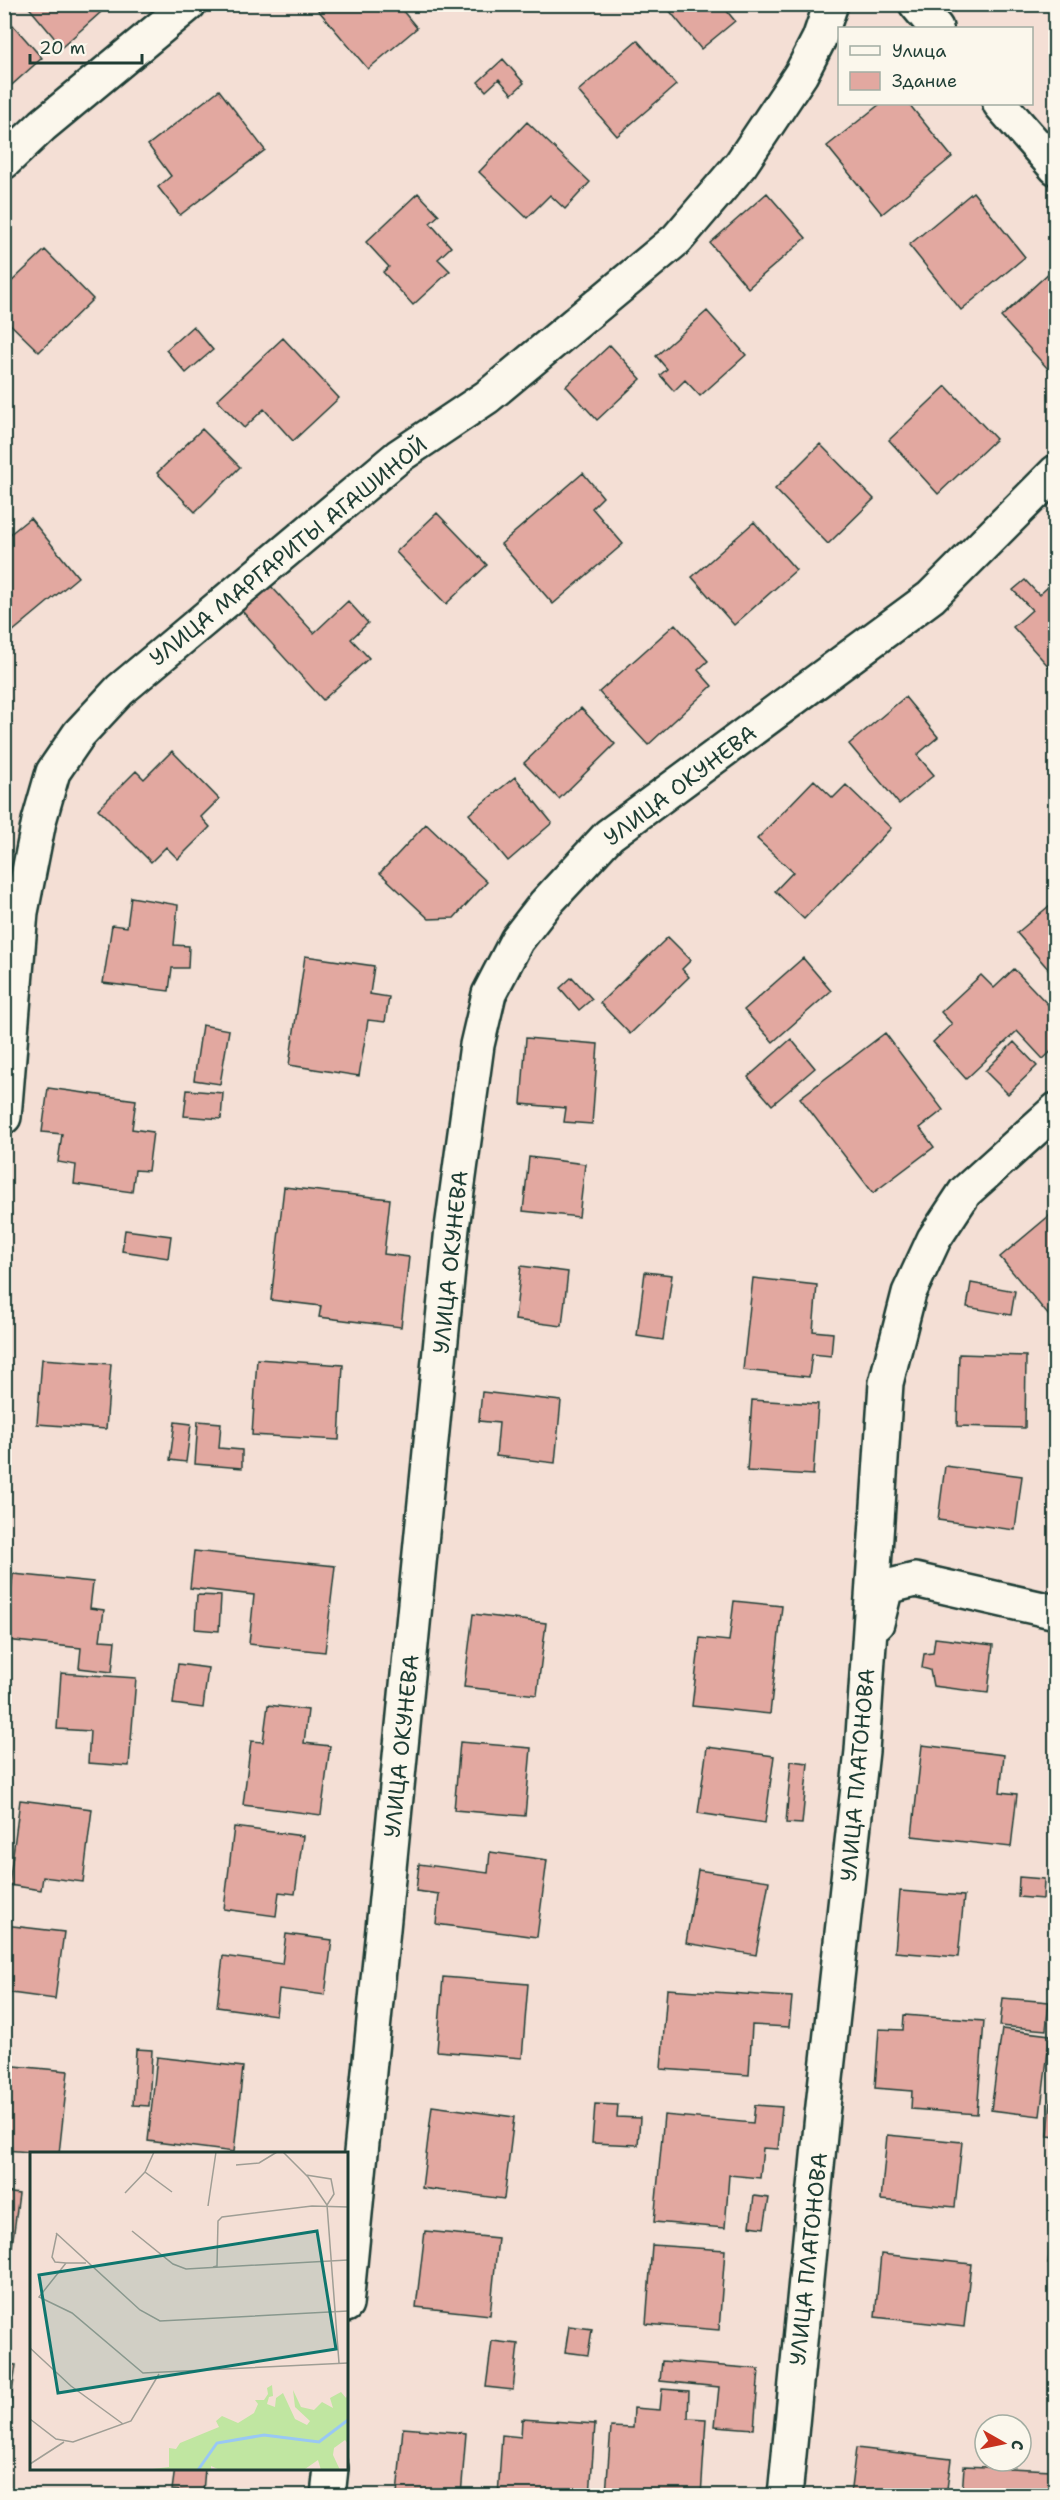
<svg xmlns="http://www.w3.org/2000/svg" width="1060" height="2500" font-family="'Shantell Sans',sans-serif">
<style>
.building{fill:#e2a8a0;stroke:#1f3d34;stroke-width:1.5}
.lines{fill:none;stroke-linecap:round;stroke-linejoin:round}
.minor-casing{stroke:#1f3d34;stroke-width:38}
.minor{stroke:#fbf7ec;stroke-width:33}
.labels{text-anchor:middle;stroke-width:4.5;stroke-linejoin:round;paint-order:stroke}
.street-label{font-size:22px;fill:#1f3d34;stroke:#fbf7ec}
.inset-river{fill:none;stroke:#99c8f4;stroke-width:3}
.inset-road{fill:none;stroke:#9f9e95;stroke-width:1.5}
.view{fill:#0f766e;fill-opacity:0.15;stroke:#0f766e;stroke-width:3}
.inset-edge{fill:none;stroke:#1f3d34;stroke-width:3}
</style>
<rect width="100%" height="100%" fill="#f4dfd5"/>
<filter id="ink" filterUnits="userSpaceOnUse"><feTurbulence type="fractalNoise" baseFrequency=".0167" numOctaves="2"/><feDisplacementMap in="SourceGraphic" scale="12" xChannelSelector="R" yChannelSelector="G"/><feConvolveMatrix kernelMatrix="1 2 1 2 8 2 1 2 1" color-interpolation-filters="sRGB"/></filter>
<g filter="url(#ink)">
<path class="building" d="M26,4H110L62,47Z
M313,4H397L417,28L368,69Z
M664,4H721L735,21L701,49Z
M4,15L42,58L4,92Z
M637,40L676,85L617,136L578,91Z
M503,59L524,83L512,94L499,79L486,91L478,82Z
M219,90L265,150L180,215L158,187L171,176L148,145Z
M880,104H909L952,157L882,214L827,146Z
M527,122L590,182L565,209L550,195L527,218L479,172Z
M973,192L1025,257L961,310L909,245Z
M418,193L439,215L430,223L451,247L438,259L450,271L413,305L383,272L389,267L366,242Z
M767,193L806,238L748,288L710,243Z
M45,250L93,299L39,352L4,318V283L7,286Z
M1052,270L1056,273V362L1048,369L1001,317Z
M707,311L746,355L700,396L685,380L674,391L660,375L667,369L656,356Z
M193,326L213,350L186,373L166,350Z
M283,338L339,398L293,441L264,409L244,428L217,400Z
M610,345L641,379L597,420L566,386Z
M946,386L996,439L938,494L889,440Z
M202,429L240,467L195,512L157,473Z
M820,444L874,499L828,544L775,489Z
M583,473L603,497L592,508L623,544L553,604L501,544Z
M437,513L487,565L446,604L396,552Z
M30,518L78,577L12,632L4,623V539Z
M754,522L796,570L734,625L692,577Z
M1025,580L1039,595L1056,580V662L1050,668L1013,627L1032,610L1013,590Z
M270,585L314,633L348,601L368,623L351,639L369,658L323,700L242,611Z
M675,624L708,661L698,670L712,686L648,745L599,692Z
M905,697L938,737L917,755L934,775L899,804L849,744Z
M581,708L615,744L559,799L524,763Z
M4,713L12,723L4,729Z
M172,751L219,799L201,817L210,827L178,859L166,847L151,862L98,809L136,771L144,779Z
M515,777L552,823L508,861L469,814Z
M814,780L833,798L846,785L891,828L804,919L775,891L793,872L757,839Z
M426,824L487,882L454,918L429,919L380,873Z
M131,897L178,905L174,945L189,946L188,968H172L169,991L103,983L112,925L127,927Z
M1056,900V978L1017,933Z
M668,937L691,960L682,969L689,977L630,1034L600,1003Z
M305,956L374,966L370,994L389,997L385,1022L368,1020L359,1076L289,1065Z
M803,958L831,991L773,1042L744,1010Z
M1014,969L1056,1013V1047L1043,1059L1017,1031L966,1079L933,1042L952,1024L941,1012L981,975L994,988Z
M572,977L592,999L579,1010L560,988Z
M202,1025L229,1030L220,1084L194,1080Z
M885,1033L943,1110L920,1128L934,1147L873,1193L800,1098Z
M526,1038L598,1044L592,1124L564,1122L566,1108L521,1104Z
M791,1039L815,1068L772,1105L748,1077Z
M1014,1042L1037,1066L1008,1094L985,1071Z
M48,1088L136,1100L132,1129L153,1132L148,1171L135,1170L132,1192L74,1184L76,1165L58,1162L62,1134L42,1132Z
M187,1090L223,1093L221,1119L184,1116Z
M529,1157L585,1164L579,1217L523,1211Z
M284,1187L390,1199L384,1254L409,1257L401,1327L319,1317L321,1306L271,1300Z
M1056,1210V1310L1049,1316L1000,1257Z
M125,1230L171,1236L168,1258L122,1251Z
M521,1266L568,1272L562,1326L515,1320Z
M645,1272L672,1275L663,1340L637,1336Z
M753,1278L817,1285L813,1331L833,1333L831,1356L812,1354L809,1377L743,1370Z
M971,1283L1015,1291L1011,1315L967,1307Z
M959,1354L1026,1356L1025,1428L957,1426Z
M42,1359L111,1364L106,1429L37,1424Z
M257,1359L343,1365L339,1440L252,1435Z
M482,1392L561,1401L555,1463L496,1456L499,1423L479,1421Z
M752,1400L818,1404L813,1475L747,1471Z
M198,1421L221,1423L219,1448L242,1450V1468L195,1464Z
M175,1422L191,1424L186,1462L170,1460Z
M945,1466L1022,1476L1015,1530L938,1520Z
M194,1551L335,1566L325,1652L249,1644L254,1595L190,1588Z
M13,1574L93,1582L90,1608L104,1610L100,1640L115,1641L112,1672L79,1668L81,1648L6,1640Z
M197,1595L221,1596L219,1631L195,1629Z
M734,1601L782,1606L770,1714L692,1706L700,1638L729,1641Z
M473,1614L546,1623L537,1695L464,1687Z
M935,1638L993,1645L988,1693L933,1686L930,1670L922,1668L924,1654L933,1653Z
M178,1664L208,1668L203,1708L173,1704Z
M61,1673L136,1678L129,1766L88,1763L90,1731L57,1729Z
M268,1705L308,1710L304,1743L330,1746L321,1815L243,1805L251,1741L263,1742Z
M460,1742L531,1748L525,1816L454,1810Z
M922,1745L1004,1755L1000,1792L1017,1794L1011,1847L912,1836Z
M707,1747L774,1756L765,1823L698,1813Z
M791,1761L808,1763L802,1824L786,1823Z
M20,1800L92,1809L83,1882L43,1877L41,1890L9,1885Z
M234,1827L303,1836L295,1894L279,1892L276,1916L224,1909Z
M490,1852L547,1860L537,1937L436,1924L439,1894L416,1891L419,1864L488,1873Z
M698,1870L769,1881L756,1955L686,1943Z
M1019,1877L1044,1879L1043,1899L1018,1897Z
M900,1891L964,1896L958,1957L895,1952Z
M4,1925L64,1932L55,1999L4,1992Z
M286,1934L332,1940L325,1995L279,1989L276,2015L217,2007L223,1956L282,1964Z
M443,1977L528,1984L522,2058L437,2051Z
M667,1989L792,1997L789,2027L752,2025L749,2075L661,2069Z
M1003,1998L1049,2002L1046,2030L1000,2026Z
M904,2015L984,2021L977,2114L911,2109L912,2091L875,2088L879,2029L903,2030Z
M1002,2029L1050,2035L1040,2116L991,2110Z
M136,2049L152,2050L149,2106L133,2105Z
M157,2057L243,2067L234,2152L148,2141Z
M4,2065L68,2071L59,2154L4,2150Z
M1051,2099H1056V2137L1048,2136Z
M595,2104L618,2105L617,2117L640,2118L638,2145L592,2143Z
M755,2105L782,2107L778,2149L763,2148L760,2178L729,2175L725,2228L654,2222L664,2115L753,2123Z
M432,2106L514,2117L504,2199L422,2188Z
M887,2135L962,2142L955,2207L881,2200Z
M4,2192L19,2194L8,2276H4Z
M754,2196L769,2198L764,2228L750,2226Z
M425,2231L498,2238L490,2315L416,2307Z
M1050,2244L1056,2245V2265L1048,2264Z
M652,2245L725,2250L719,2330L646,2324Z
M881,2254L971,2264L964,2327L875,2317Z
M569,2326L592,2329L588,2355L565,2352Z
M492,2341L518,2344L513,2390L486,2387Z
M662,2361L759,2369L754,2429L715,2426L719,2387L660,2381Z
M4,2364L16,2365L5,2443H4Z
M662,2389L689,2391L688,2418L706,2419L701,2496L606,2494L611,2427L633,2428L634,2408L660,2410Z
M522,2419L595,2424L590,2496H498L502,2435L521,2437Z
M403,2428L466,2433L461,2496L397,2495Z
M856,2448L951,2459L946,2496H850Z
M964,2466L1052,2470L1051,2496H962Z
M175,2468H205L203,2493L172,2490Z"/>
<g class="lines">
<defs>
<path id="minor" d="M916,4L936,28
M1000,104L1056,168
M4,162L43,125L189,4
M4,1117L21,912L39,821L53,772L79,734L120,690L399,456L487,397L677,239L741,164L801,74L819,39L831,4
M877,1623L886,1587L915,1580L1056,1612
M346,2305L452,1228L477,1045L489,994L517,940L545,904L609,835L931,597L1056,472
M328,2496L331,2468
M785,2496L822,2115L862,1751L886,1383L909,1293L934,1239L965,1192L1056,1110"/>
</defs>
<use href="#minor" class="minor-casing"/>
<use href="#minor" class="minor"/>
</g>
</g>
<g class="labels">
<g class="street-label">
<text transform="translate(288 551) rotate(-39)" y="8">УЛИЦА МАРГАРИТЫ АГАШИНОЙ</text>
<text transform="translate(680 785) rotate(-37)" y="8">УЛИЦА ОКУНЕВА</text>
<text transform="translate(450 1262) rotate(-84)" y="8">УЛИЦА ОКУНЕВА</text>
<text transform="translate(401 1746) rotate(-84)" y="8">УЛИЦА ОКУНЕВА</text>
<text transform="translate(857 1775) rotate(-85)" y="8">УЛИЦА ПЛАТОНОВА</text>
<text transform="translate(808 2259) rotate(-84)" y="8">УЛИЦА ПЛАТОНОВА</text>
</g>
</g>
<g transform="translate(30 2152)">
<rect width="318" height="318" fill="#f4dfd5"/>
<path d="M242,233L243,244L239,245L237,252L245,255L246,246L253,241L265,267L277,273L280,269L265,255L263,238L271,255L284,258L292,250L303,256L300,246L311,240L316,246L318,242V292L315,288L304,296L303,303L310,318H291L288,308L275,317L190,318L181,314V318H114L139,315V296L146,297L150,291L189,275L186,269L192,264L208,271L224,261L228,252L225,248H234L238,242L237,236Z" fill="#c0e6a1"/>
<path class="inset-river" d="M168,318L187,291L234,283L289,290L318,268"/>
<path class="inset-road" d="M124,0L115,20L142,40M253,0L278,25L297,53L309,211M206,13L229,11L247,0M276,23L301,27L304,42L297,53M95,41L115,20M178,54L186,0M102,79L143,112L156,117L318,108M26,81L110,158L130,169L318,159M27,81L22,105L25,110L36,111M56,111H36L9,145L42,161L113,221L318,211M183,115L187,114L188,69L192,65L282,54L318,55M0,196L41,234L93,272M0,267L26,287L43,290L101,269L129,222M0,312L34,290"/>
<path class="view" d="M287,79L306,197L28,241L9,123Z"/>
<rect width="318" height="318" class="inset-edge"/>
</g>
<rect width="1060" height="2500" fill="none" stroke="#fbf7ec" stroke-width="24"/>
<rect x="12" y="12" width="1036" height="2476" fill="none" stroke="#1f3d34" stroke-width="2" filter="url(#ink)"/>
<rect x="838" y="27" width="195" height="78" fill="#fbf7ec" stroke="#a3ada2" stroke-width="1.5"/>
<rect x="850" y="46" width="30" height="9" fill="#fbf7ec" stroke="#a3ada2" stroke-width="1.5"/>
<text x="892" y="57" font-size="18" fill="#1f3d34">Улица</text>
<rect x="850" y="72" width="30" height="18" fill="#e2a8a0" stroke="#a3ada2" stroke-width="1.5"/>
<text x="892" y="87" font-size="18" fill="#1f3d34">Здание</text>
<g transform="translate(1003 2443) rotate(99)"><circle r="28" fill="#fbf7ec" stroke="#a3ada2" stroke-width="1.5"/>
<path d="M0-4.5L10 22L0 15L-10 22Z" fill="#c8321e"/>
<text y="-9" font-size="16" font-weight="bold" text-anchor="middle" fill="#1f3d34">С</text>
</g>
<path d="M30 54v9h112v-9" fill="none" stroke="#1f3d34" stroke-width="3"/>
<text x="39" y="54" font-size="18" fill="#1f3d34" stroke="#fbf7ec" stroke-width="4.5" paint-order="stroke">20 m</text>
</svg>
